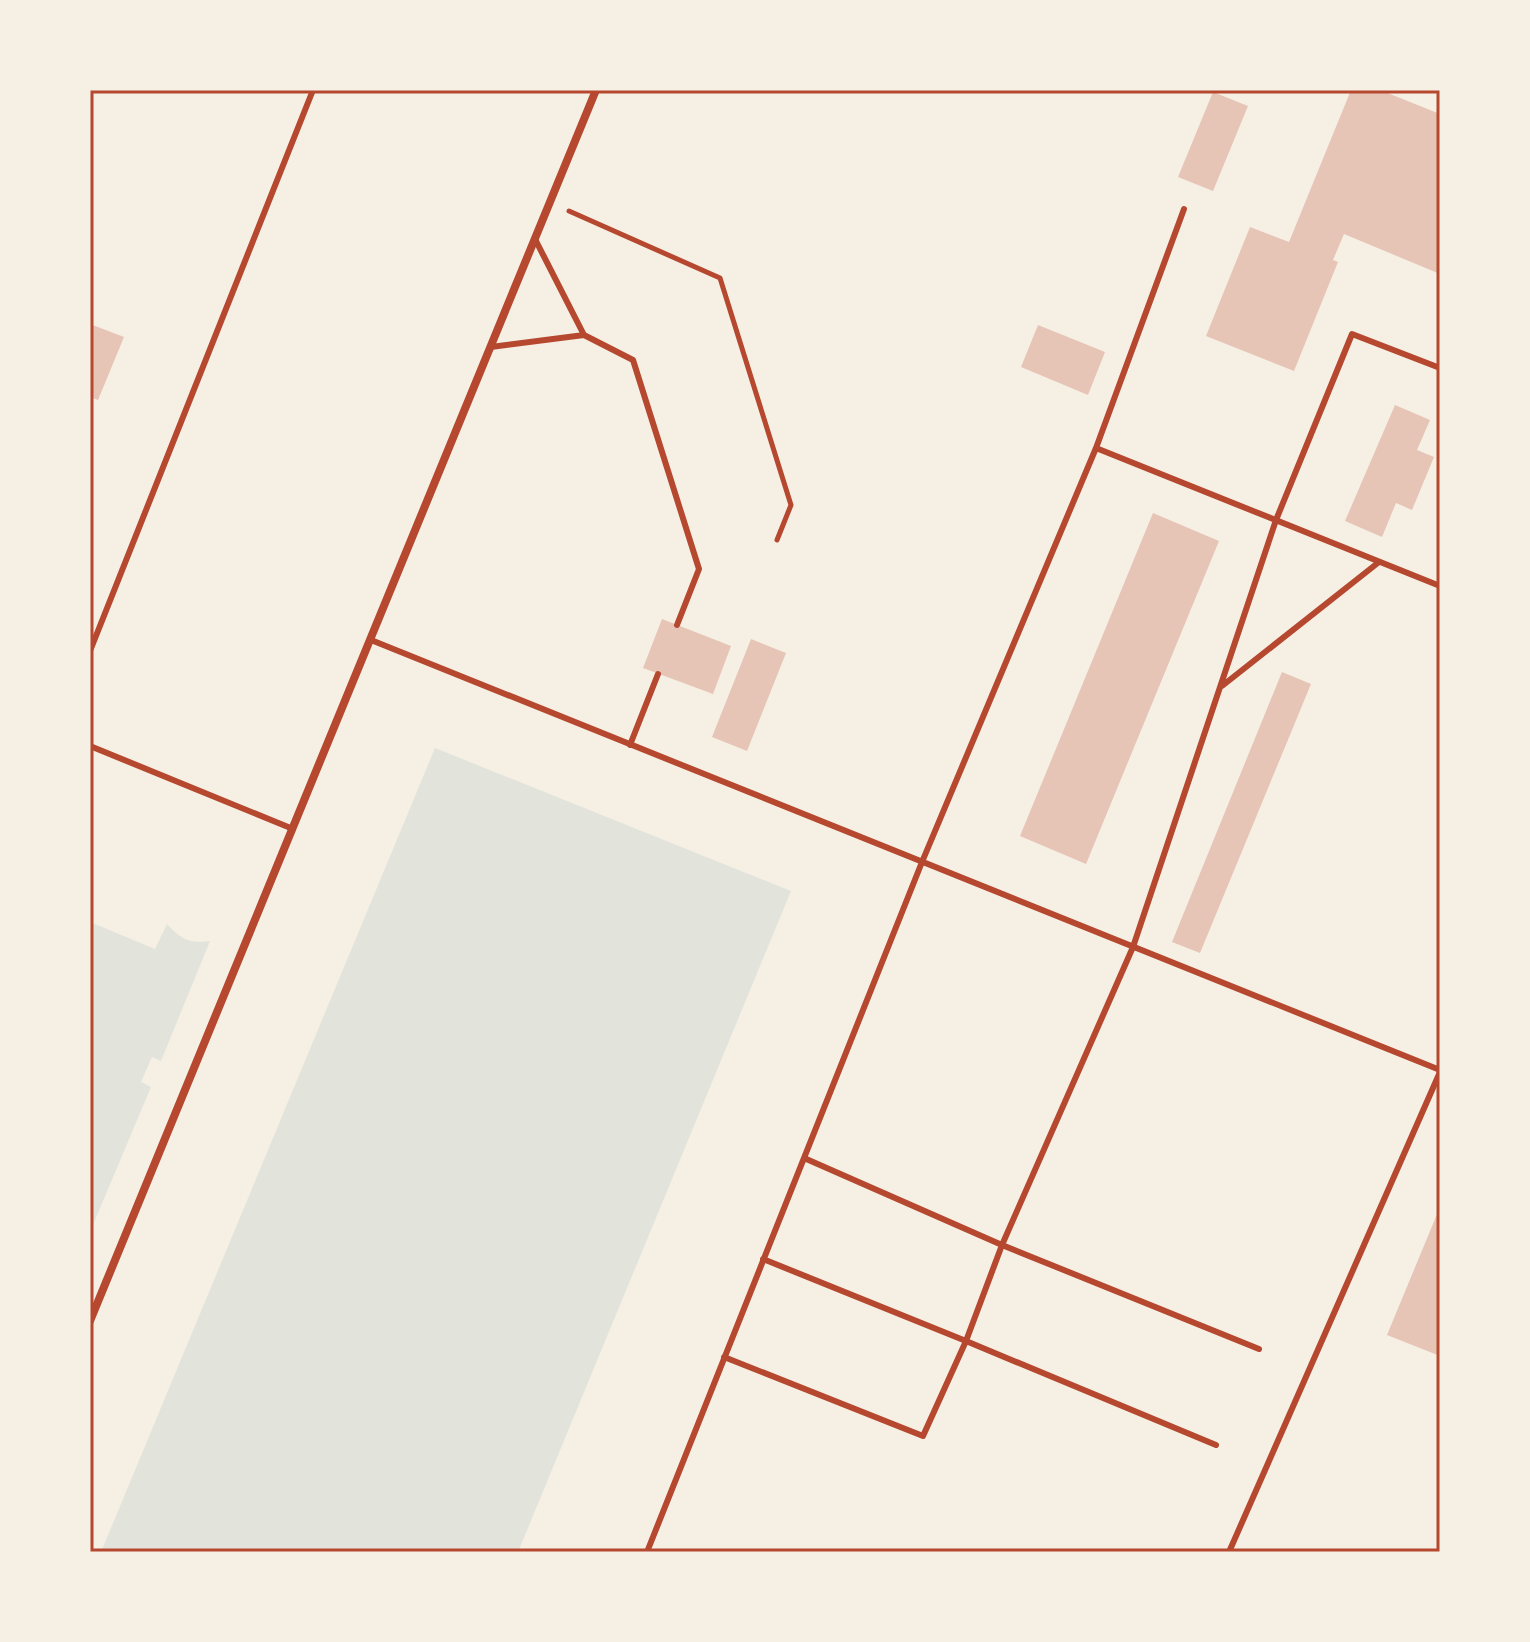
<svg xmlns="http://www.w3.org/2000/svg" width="1530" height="1642" font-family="'PT Serif',serif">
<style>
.green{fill:#e2e4dc}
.building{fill:#e6c5b7}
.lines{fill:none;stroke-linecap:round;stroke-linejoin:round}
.path{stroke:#b5482f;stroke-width:5}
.service{stroke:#b5482f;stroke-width:6}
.minor{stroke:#b5482f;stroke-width:8}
.neatline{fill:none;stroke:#b5482f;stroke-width:3}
</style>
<rect width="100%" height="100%" fill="#f6efe4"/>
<path class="green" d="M435,748L791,891L518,1552H101Z
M90,922L155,949L167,924C181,939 189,944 210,941L161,1061L152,1057L141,1082L151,1087L90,1232Z"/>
<path class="building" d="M1351,90H1380L1440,114V274L1344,234L1333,260L1338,262L1294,371L1206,336L1250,227L1289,242Z
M1213,92L1248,106L1213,191L1178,177Z
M90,324L124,337L98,400L90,397Z
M1038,325L1105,352L1088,395L1021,367Z
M1395,405L1430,420L1417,450L1434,457L1412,510L1396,503L1382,537L1345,521Z
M1153,513L1219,541L1086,864L1020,836Z
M662,619L731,646L713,694L643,668Z
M751,639L786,653L747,751L712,737Z
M1282,672L1311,684L1200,953L1172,942Z
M1440,1207V1356L1387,1335Z"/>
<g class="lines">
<path class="path" d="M569,211L720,278L791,505L777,540"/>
<path class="service" d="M1184,209L1096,448L1440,586
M535,239L584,335L633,360L699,569L677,625
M491,347L584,335
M371,640L1440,1070
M90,651L313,90
M1222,686L1379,562
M630,745L658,674
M90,746L293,829
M804,1158L1002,1245L966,1341L1216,1445
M1259,1349L1002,1245L1133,947L1276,520L1352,334L1440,368
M724,1357L923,1436L966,1341L763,1259
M647,1552L922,862L1096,448
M1229,1552L1440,1072"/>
<path class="minor" d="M90,1321L596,90"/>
</g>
<rect width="1530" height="1642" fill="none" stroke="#f6efe4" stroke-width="184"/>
<rect x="92" y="92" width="1346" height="1458" class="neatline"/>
</svg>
